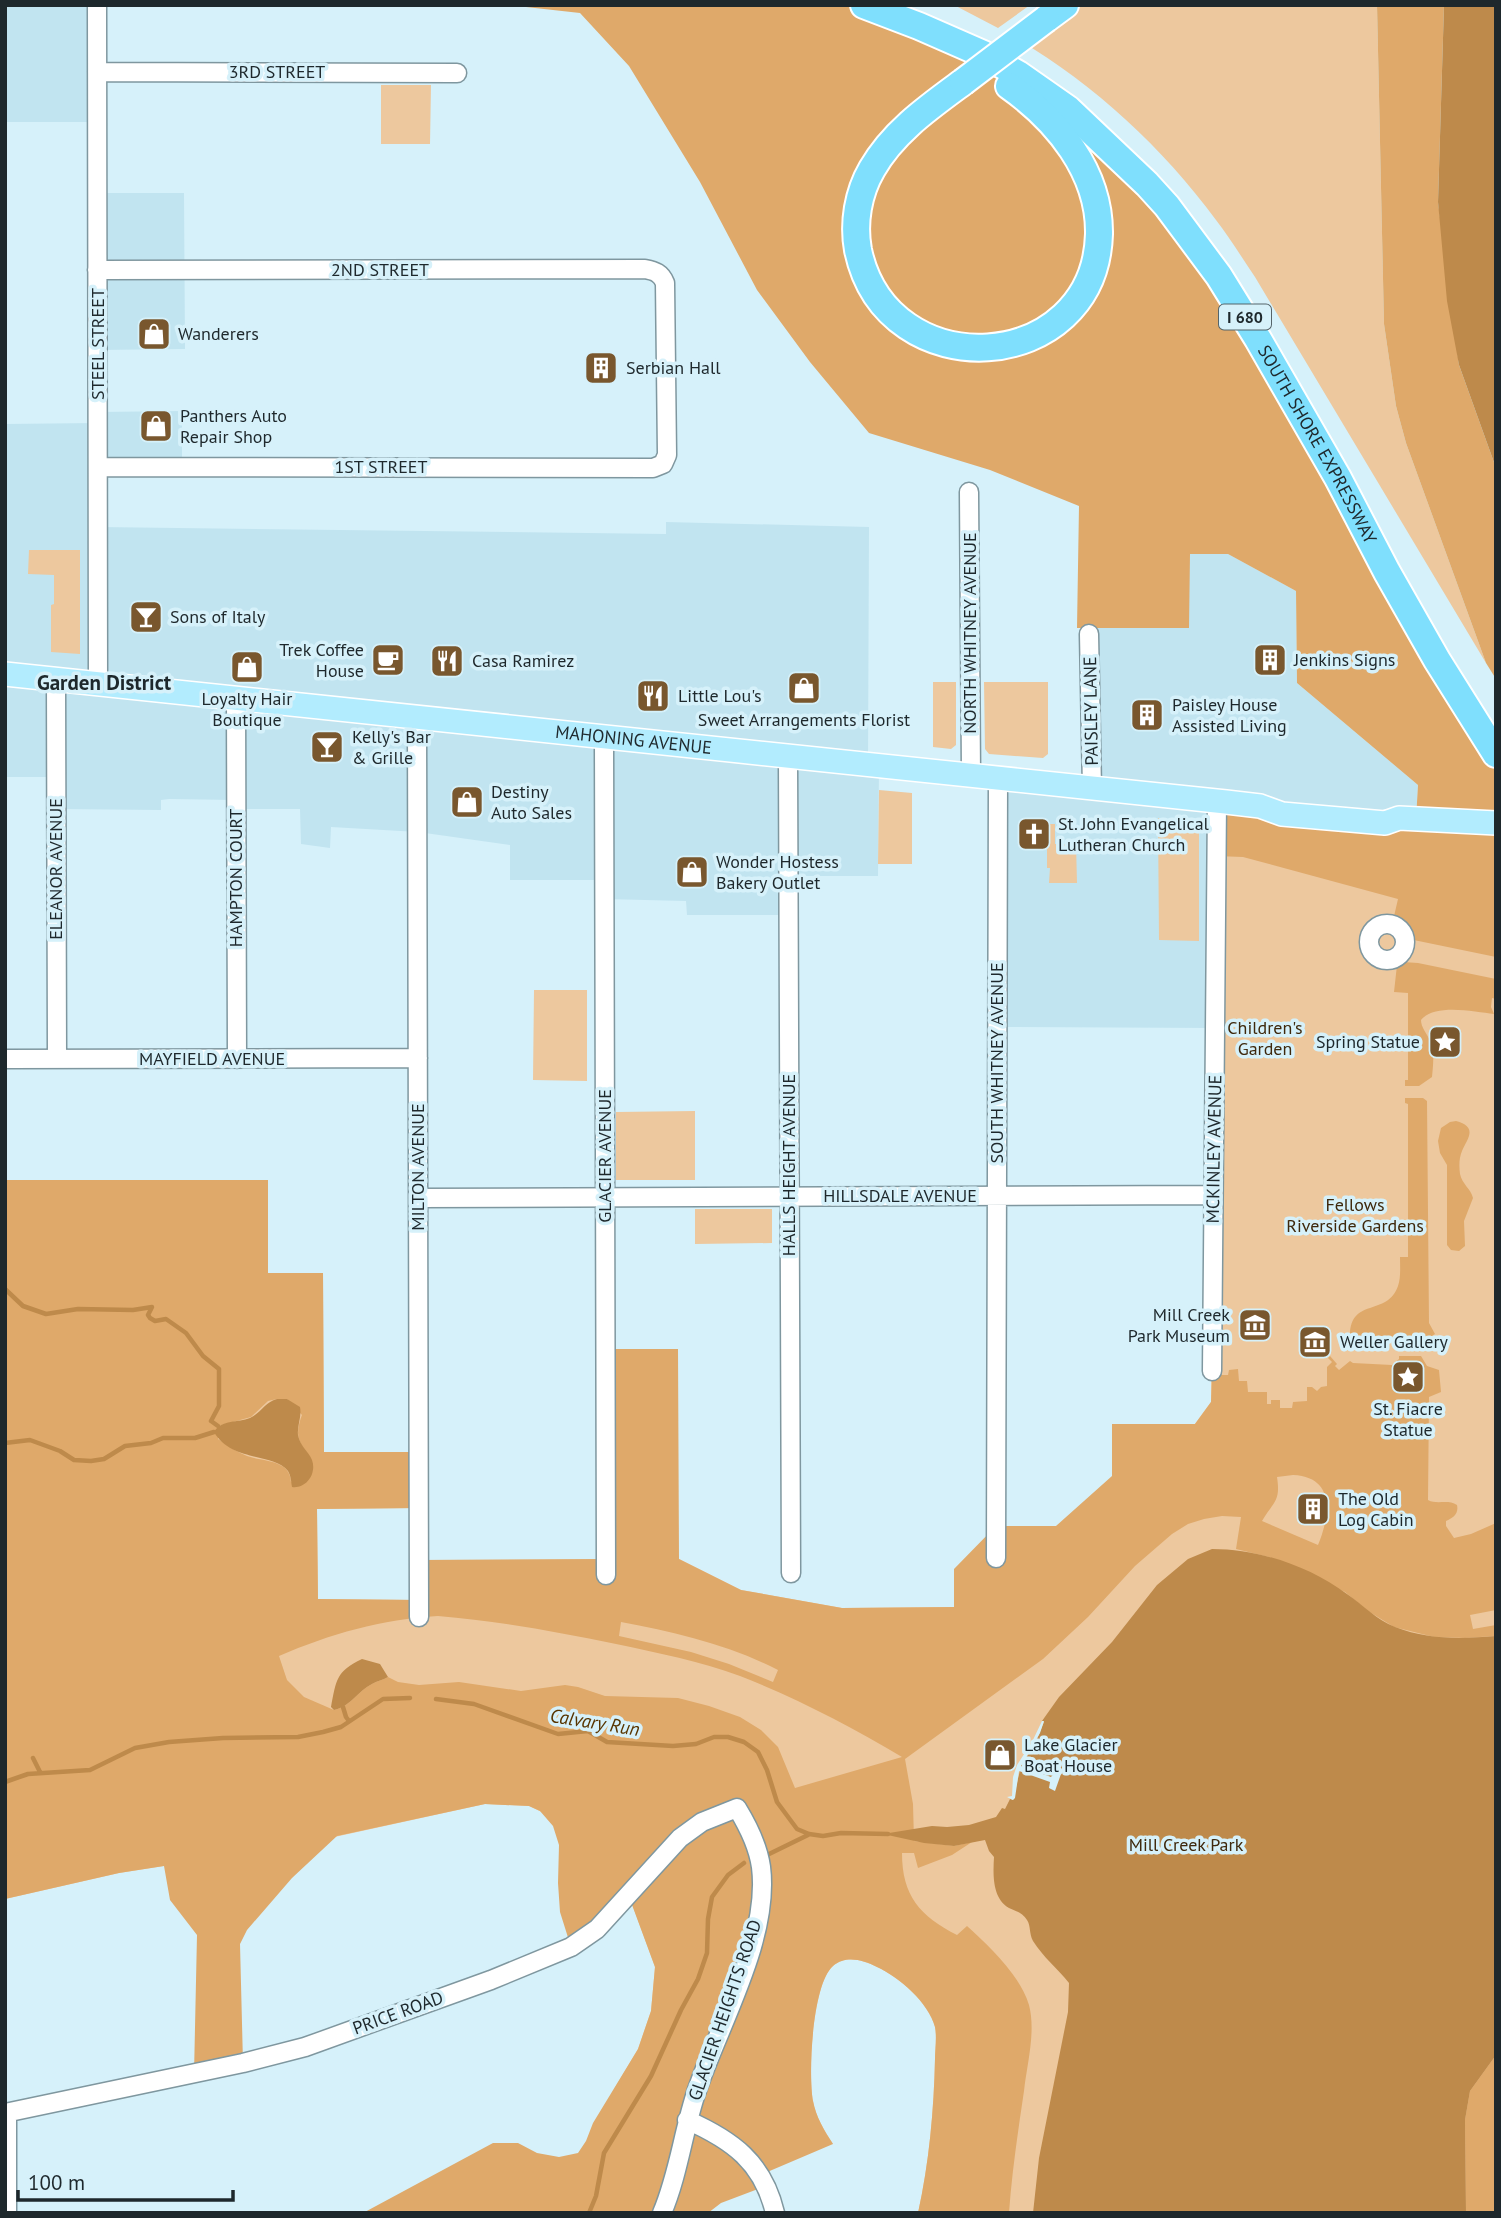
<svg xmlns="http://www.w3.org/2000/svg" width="1501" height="2218" font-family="'PT Sans',sans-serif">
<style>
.built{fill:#c1e4f0}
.green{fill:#edc89e}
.forest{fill:#dfa96a;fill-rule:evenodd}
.water{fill:#be8a4b}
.pier{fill:#d6f1fa}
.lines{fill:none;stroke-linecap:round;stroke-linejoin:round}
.stream{stroke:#be8a4b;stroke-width:4.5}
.minor-casing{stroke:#7f979f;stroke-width:21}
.major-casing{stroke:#fff;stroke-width:26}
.highway-casing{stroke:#fff;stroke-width:30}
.minor{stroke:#fff;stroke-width:18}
.major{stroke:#b2ecfe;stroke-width:23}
.highway{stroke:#7fdffd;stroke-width:26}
.highway-bridge-casing{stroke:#fff;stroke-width:30;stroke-linecap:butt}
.highway-bridge{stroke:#7fdffd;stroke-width:26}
.labels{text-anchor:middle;stroke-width:7;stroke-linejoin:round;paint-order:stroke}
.shield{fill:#d6f1fa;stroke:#55646a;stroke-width:2}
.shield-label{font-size:16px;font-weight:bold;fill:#1e282c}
.street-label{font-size:18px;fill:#1e282c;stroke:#d6f1fa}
.poi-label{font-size:18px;fill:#1e282c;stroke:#d6f1fa;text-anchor:start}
.park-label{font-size:18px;fill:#3e280c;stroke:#d6f1fa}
.water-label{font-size:19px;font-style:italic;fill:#583500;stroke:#d6f1fa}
.quarter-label{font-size:21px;font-weight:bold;fill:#1e282c;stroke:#d6f1fa}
</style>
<rect width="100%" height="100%" fill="#d6f1fa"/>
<path class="built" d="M5,5H97V122H5Z
M97,193H184L185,349L98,350Z
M182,411V467H98L99,527L666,534V522L869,527L868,764L879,766L878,876H789V915H687L686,901L604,899V880H510V845L418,832L331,827L330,848L301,844L300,809H236L235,800L169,799L161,800V810L56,809V777H5V424L97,423L98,412Z
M1189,554H1228L1296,591L1297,683L1418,785L1416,819L1215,1028L997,1027L998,778L1092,788L1089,628Z"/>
<path class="green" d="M954,5H1030L998,28Z
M1065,5H1377L1384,324L1396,406L1406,443L1486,663L1255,277C1242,258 1230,238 1216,220C1163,148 1095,85 1019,40Z
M381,85H431L430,144H381Z
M29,550H80V654L51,652V605L54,604V575L28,574Z
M933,682H956V745L951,749L933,747Z
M984,682H1048V754L1043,758L989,754L985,749Z
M879,790L912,793V864H878Z
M1217,802L1496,823V2213H918C929,2164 934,2109 935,2059C935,2050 937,2037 935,2027C929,2003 899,1977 877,1967C863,1960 846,1955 833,1966C812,1984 808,2075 813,2101C816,2117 824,2130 833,2144L613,2091L638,2049L651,2011L655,1967L628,1893L563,1822L529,1806L485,1804L298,1845L119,1873L5,1899V1180H268V1273H323L324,1452H419V1508L317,1509L318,1599L419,1600V1560L679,1559L741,1590L842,1608L954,1607L1175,1451L1211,1402Z
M1158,818L1193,824L1199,829V941L1159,940Z
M1047,824H1055V844H1076L1077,883H1049L1050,868H1047Z
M534,990H587V1081L533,1080Z
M695,1111V1180H616V1112Z
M695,1209H772V1243L695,1244Z"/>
<path class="forest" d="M507,5H864L983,54L1167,206L1496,754V957L1404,938L1398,927L1392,925L1398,899L1243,857L1216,856L1217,802L1416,819L1418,785L1297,683L1296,591L1228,554H1190L1189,628H1077L1079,506L990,470L869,433L810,362L757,290L700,182L629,66L580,13Z
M1377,5H1444L1438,202L1459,365L1496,468V679L1486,663L1406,443L1396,406L1384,324Z
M1403,962L1418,963L1496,979V999L1492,998L1491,1007L1494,1014C1475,1012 1435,1003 1421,1020C1421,1028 1427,1033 1430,1041C1435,1052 1433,1065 1432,1077L1419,1086H1405V1080H1408V993L1394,992L1397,965Z
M1405,1098H1423L1427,1101L1429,1323L1435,1334L1425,1340L1421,1348H1399L1392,1336H1387L1380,1341H1355L1350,1335C1351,1297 1387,1317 1398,1286C1401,1277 1400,1267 1400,1257H1408V1104L1405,1103Z
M1456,1121C1478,1127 1468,1138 1462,1151C1459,1158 1459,1166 1460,1174C1462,1184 1471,1189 1473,1198L1464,1221L1465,1246L1459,1251L1451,1250L1447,1245V1165L1440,1153L1438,1141L1441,1128L1450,1122Z
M5,1180H268V1273H323L324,1452H419V1508L317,1509L318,1599L419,1600V1560L605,1559V1349H678L679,1559L741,1590L842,1608L954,1607V1569L996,1526H1056L1112,1476V1424H1195L1211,1402L1212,1375H1228L1229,1370L1238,1369L1239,1381H1247L1248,1392H1267V1404H1271V1400H1280V1408H1292L1293,1402L1307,1401V1387H1312L1317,1391L1321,1387L1327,1386V1367L1332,1362L1328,1358L1330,1356L1337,1364L1335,1366L1339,1370L1350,1361L1353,1363L1392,1365L1399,1359V1356H1421L1427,1366L1439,1370L1441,1392L1429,1397L1428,1500C1437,1505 1448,1499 1457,1505C1459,1514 1453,1518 1446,1521V1526L1454,1538L1471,1534L1496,1523V1610L1470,1615L1473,1629L1496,1625V1636L1465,1638L1434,1637L1394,1627L1368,1611L1345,1592L1269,1557L1236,1549L1241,1517L1222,1516L1204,1519L1188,1524L1172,1534L1135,1566L1088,1617L1043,1659L905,1759L913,1804L914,1841L954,1846L972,1842L952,1855L918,1868L914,1853H902C902,1896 920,1916 957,1935L967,1926C989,1946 1020,1975 1029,2005C1036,2032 1027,2064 1024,2091C1018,2131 1012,2172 1009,2213H918C929,2164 934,2109 935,2059C935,2050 937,2037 935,2027C929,2003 899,1977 877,1967C863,1960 846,1955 833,1966C812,1984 808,2075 813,2101C816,2117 824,2130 833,2144L760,2175L766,2186L721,2203L708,2213H363L493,2143H518L537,2153L559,2157L578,2153L586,2141L593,2123L638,2049L651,2011L655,1967L628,1894L571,1947L560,1912L558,1883L559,1845L553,1826L540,1811L529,1806L485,1804L337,1836L292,1878L247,1930L240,1944L243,2063L194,2074L197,1935L170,1900L164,1866L119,1873L5,1899ZM277,1399H287L302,1415C300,1420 298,1427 298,1433C299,1450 313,1452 313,1471L291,1482C290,1459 263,1462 247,1456C237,1452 227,1445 218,1439V1426L251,1417L268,1401ZM1293,1475C1336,1477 1330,1516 1318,1545L1262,1521C1273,1502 1281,1502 1277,1477ZM438,1616C498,1621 557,1632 616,1644C658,1653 700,1661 740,1676C796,1698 850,1726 902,1757L795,1788L778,1747L761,1730L740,1717L709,1706L678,1698L605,1696L578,1687L565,1685L521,1691L459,1682L419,1685L398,1682L388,1677C383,1680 377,1681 372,1684C358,1691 350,1707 334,1710L304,1697L287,1680L279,1656C330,1634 382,1619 438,1616ZM621,1622C674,1632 730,1645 778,1670L773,1682L729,1664L691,1652L619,1636Z
M1496,2055V2213H1466L1465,2120L1470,2091Z"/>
<path class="water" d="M1444,5H1496V468L1459,365L1447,301L1438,202Z
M277,1399H287L300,1407C302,1417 297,1425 298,1435C300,1446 309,1452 312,1460C317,1474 306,1489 292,1487C291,1481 291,1476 288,1471C274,1453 231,1462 214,1432C222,1419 238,1423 250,1418C261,1413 265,1402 277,1399Z
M1212,1549C1259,1549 1309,1566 1347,1594C1363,1605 1377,1620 1395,1627C1428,1640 1462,1639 1496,1636V2055L1470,2091L1465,2120L1466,2213H1033L1039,2158L1068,2012L1069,1983C1058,1969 1043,1957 1033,1941C1029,1934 1031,1926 1027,1920C1023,1913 1016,1911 1009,1908C992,1898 993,1874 994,1857L989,1851L985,1840L954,1846L924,1843L883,1834L932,1826L947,1827L969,1825L996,1817L1002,1808L1005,1809L1010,1799L1013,1800L1021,1766L1035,1744L1044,1722L1042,1721L1059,1697L1112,1642L1157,1585L1188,1559Z
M362,1659L380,1664L388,1677C383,1680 377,1681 372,1684C358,1691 350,1707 334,1710L331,1707C336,1681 336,1671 362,1659Z"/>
<path class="pier" d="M1042,1721H1044L1040,1733L1021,1766L1051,1777L1055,1772L1061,1774L1055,1791L1049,1788L1050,1782L1019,1771L1015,1798L1013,1800L1007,1797L1012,1796L1013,1777L1017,1765L1032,1742Z"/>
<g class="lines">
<path class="stream" d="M5,1289L23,1306L46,1314L78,1309L133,1310L152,1307L148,1315L150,1318L155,1321L166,1319L186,1333L203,1356L219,1369V1406L211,1421L218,1426
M5,1443L30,1440L60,1451L74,1460L91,1461L104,1459L125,1446L151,1443L163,1438H195L214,1432
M436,1699L474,1704L558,1734L588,1731L607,1742L673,1746L696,1744L714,1737H728L744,1742L758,1752L767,1770L777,1802L797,1829L809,1834L823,1836L841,1833L888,1834
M343,1707L346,1717L349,1721
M33,1758L40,1772
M5,1782L28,1774L90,1770L135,1748L169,1742L223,1738L298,1737L323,1732L341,1727L383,1699L410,1698
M765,1856L808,1835
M589,2213L596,2196L604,2153L651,2076L681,2010L698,1979L707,1953L708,1919L712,1897L728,1875L744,1863"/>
<defs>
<path id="minor" d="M97,5L98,683
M97,72L457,73
M97,270L645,269C655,271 661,273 665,283L667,455L663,464L653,468L98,467
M969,492L971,775
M1089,634L1092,789
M56,679L57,1059
M236,697L237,1059
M417,718L419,1617
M604,738L606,1575
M788,757L791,1573
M1369 942a18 18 0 1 1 36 0a18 18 0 1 1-36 0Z
M5,1059L418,1058
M418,1198L1213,1195
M1212,1371L1217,802
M996,1558L998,778
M5,2113L243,2063L305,2047L491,1980L571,1947L597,1929L680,1838L702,1822L737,1808C748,1826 758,1845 761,1867C770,1938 720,2023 697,2090C683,2131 679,2173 662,2213
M7,2113V2213
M687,2120C732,2140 763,2162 775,2213"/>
<g id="major">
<path id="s1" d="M5,674L1226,802L1260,806L1282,814L1385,823L1399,818L1496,823"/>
</g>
<g id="highway">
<path id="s2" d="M864,5L919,26L983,54L1018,74L1068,109L1147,184L1167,206L1219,276L1258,339L1338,478L1387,572L1437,660L1496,754"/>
<path d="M1046,19L1065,5"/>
<path d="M963,82C929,107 893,132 872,169C858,193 853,223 858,250C887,389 1095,376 1099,234C1100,172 1057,120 1009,86"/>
</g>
</defs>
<use href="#minor" class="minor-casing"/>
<use href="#major" class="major-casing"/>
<use href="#highway" class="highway-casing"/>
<use href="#minor" class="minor"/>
<use href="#major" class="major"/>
<use href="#highway" class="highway"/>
<defs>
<path id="highway-bridge" d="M963,82L1046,19"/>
</defs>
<use href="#highway-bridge" class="highway-bridge-casing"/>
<use href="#highway-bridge" class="highway-bridge"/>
</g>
<defs>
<symbol id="shop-square" viewBox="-11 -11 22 22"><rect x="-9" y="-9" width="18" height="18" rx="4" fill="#79572e" stroke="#d6f1fa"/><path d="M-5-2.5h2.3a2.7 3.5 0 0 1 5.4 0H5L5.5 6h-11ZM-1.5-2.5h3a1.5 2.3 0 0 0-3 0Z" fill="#fff"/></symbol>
<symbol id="building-square" viewBox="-11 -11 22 22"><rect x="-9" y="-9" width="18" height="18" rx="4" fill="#79572e" stroke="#d6f1fa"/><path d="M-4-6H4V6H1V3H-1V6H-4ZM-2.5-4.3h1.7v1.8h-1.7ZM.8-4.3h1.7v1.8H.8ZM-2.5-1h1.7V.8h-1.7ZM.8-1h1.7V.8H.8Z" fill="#fff"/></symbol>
<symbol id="bar-square" viewBox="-11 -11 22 22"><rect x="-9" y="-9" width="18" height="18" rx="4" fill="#79572e" stroke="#d6f1fa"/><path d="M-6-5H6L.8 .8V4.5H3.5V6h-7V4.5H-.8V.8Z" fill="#fff"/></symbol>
<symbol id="cafe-square" viewBox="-11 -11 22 22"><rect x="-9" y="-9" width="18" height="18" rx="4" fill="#79572e" stroke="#d6f1fa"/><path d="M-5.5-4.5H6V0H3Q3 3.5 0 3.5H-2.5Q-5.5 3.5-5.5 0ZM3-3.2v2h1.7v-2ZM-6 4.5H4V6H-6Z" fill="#fff"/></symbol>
<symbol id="restaurant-square" viewBox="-11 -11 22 22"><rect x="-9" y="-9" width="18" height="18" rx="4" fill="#79572e" stroke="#d6f1fa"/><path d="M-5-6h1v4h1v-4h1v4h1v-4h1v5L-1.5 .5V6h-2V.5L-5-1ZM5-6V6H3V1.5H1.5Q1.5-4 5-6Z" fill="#fff"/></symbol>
<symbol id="church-square" viewBox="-11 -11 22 22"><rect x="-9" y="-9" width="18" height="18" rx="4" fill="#79572e" stroke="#d6f1fa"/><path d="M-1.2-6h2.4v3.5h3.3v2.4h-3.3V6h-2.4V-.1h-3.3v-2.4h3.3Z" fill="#fff"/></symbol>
<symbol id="sight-square" viewBox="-11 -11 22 22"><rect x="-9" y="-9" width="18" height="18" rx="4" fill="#79572e" stroke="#d6f1fa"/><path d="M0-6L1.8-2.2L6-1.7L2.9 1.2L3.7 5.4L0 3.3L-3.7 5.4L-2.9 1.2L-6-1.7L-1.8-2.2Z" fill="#fff"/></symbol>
<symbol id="museum-square" viewBox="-11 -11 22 22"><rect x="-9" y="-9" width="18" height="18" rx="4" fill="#79572e" stroke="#d6f1fa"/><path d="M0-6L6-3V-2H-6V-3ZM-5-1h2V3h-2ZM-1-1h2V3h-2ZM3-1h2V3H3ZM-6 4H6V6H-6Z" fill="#fff"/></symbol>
</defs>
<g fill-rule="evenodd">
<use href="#shop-square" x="135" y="315" width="38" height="38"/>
<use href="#building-square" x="582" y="349" width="38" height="38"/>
<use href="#shop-square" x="137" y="407" width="38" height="38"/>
<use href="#bar-square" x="127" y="598" width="38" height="38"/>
<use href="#cafe-square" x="369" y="641" width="38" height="38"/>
<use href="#building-square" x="1251" y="641" width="38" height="38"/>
<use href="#restaurant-square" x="428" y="642" width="38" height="38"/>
<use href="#shop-square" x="228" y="648" width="38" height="38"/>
<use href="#shop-square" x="785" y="669" width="38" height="38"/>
<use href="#restaurant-square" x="634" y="677" width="38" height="38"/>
<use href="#building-square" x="1128" y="696" width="38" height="38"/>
<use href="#bar-square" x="308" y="728" width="38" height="38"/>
<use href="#shop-square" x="448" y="783" width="38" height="38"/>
<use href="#church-square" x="1015" y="815" width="38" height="38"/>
<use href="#shop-square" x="673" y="853" width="38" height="38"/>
<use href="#sight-square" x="1426" y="1023" width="38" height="38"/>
<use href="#museum-square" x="1236" y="1306" width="38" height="38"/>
<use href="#museum-square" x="1296" y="1323" width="38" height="38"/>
<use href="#sight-square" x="1389" y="1358" width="38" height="38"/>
<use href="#building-square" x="1294" y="1490" width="38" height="38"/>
<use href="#shop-square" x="981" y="1736" width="38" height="38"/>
</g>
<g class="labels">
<rect class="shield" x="1219" y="304.5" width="52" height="25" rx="5"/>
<g class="shield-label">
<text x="1245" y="323">I 680</text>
</g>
<g class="street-label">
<text x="277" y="78">3RD STREET</text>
<text x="380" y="276">2ND STREET</text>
<text transform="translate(98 344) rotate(-90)" y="6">STEEL STREET</text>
<text dy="6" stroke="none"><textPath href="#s2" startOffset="651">SOUTH SHORE EXPRESSWAY</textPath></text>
<text x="381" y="473">1ST STREET</text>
<text transform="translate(970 633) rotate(-90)" y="6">NORTH WHITNEY AVENUE</text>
<text transform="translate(1091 711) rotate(-91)" y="6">PAISLEY LANE</text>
<text dy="6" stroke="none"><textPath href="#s1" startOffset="632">MAHONING AVENUE</textPath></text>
<text transform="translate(56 869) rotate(-90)" y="6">ELEANOR AVENUE</text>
<text transform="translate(236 878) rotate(-90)" y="6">HAMPTON COURT</text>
<text x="212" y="1065">MAYFIELD AVENUE</text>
<text transform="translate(997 1063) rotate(-90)" y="6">SOUTH WHITNEY AVENUE</text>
<text transform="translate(1214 1149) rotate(-89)" y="6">MCKINLEY AVENUE</text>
<text transform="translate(605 1156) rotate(-90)" y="6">GLACIER AVENUE</text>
<text transform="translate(789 1165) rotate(-90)" y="6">HALLS HEIGHT AVENUE</text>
<text transform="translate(418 1167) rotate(-90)" y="6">MILTON AVENUE</text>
<text x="900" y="1202">HILLSDALE AVENUE</text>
<text transform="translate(725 2010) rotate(-71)" y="6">GLACIER HEIGHTS ROAD</text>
<text transform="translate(398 2013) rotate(-20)" y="6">PRICE ROAD</text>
</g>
<g class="poi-label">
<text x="178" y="340">Wanderers</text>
<text x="626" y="374">Serbian Hall</text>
<text x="180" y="422">Panthers Auto<tspan x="180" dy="21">Repair Shop</tspan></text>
<text x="170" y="623">Sons of Italy</text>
<text x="364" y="656" text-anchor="end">Trek Coffee<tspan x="364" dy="21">House</tspan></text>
<text x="1294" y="666">Jenkins Signs</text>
<text x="472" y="667">Casa Ramirez</text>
<text x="678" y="702">Little Lou's</text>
<text x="247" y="705" text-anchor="middle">Loyalty Hair<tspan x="247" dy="21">Boutique</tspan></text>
<text x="1172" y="711">Paisley House<tspan x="1172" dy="21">Assisted Living</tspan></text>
<text x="804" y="726" text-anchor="middle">Sweet Arrangements Florist</text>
<text x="352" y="743">Kelly's Bar<tspan x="352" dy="21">&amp; Grille</tspan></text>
<text x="491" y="798">Destiny<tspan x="491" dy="21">Auto Sales</tspan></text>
<text x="1058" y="830">St. John Evangelical<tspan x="1058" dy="21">Lutheran Church</tspan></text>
<text x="716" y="868">Wonder Hostess<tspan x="716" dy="21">Bakery Outlet</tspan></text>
<text x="1420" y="1048" text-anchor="end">Spring Statue</text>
<text x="1230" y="1321" text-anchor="end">Mill Creek<tspan x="1230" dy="21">Park Museum</tspan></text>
<text x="1340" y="1348">Weller Gallery</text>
<text x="1408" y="1415" text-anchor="middle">St. Fiacre<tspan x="1408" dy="21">Statue</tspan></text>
<text x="1338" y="1505">The Old<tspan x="1338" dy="21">Log Cabin</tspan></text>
<text x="1024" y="1751">Lake Glacier<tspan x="1024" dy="21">Boat House</tspan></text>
</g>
<g class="park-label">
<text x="1265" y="1034">Children's<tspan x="1265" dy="21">Garden</tspan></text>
<text x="1355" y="1211">Fellows<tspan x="1355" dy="21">Riverside Gardens</tspan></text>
<text x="1186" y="1851">Mill Creek Park</text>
</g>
<g class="water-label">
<text transform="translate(595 1722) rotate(9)" y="7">Calvary Run</text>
</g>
<g class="quarter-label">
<text x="104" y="690">Garden District</text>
</g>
</g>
<rect width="1501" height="2218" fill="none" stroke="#1e282c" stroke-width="14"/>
<path d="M18 2190v10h215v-10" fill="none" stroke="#1e282c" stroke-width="3.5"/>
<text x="28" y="2190" font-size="21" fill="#1e282c" stroke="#d6f1fa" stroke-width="5" paint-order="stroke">100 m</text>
</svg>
